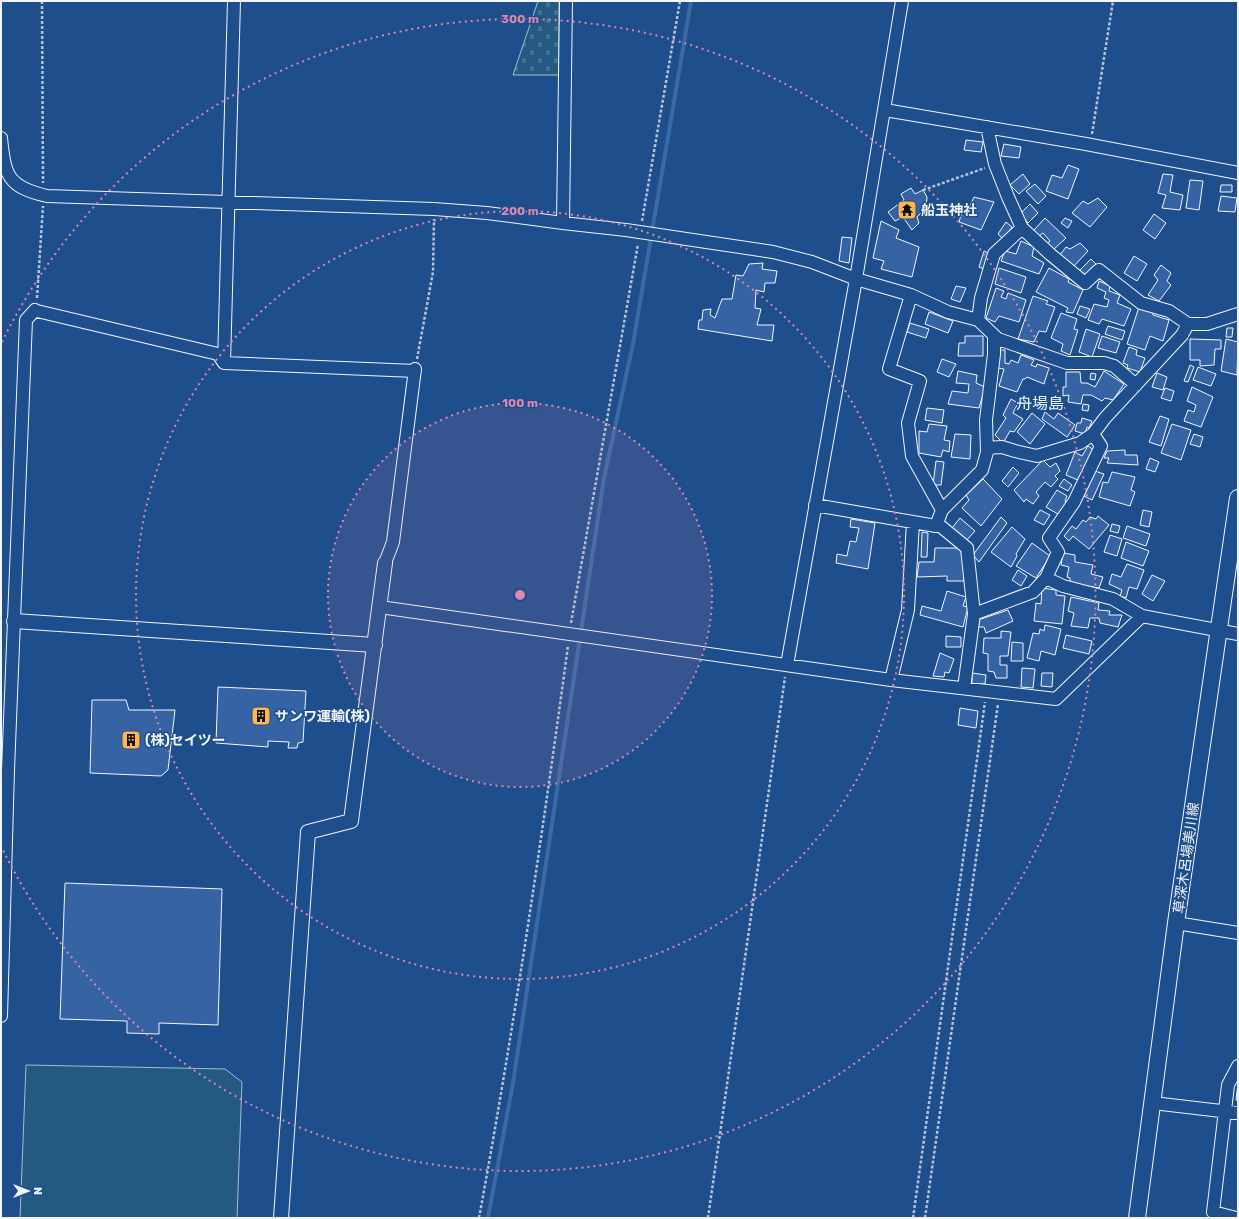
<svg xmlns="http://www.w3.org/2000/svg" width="1239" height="1219" font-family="Rubik,'Noto Sans JP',sans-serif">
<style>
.green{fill:#245a82;stroke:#a8bbd7}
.cemetery{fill:url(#cemetery-stones);stroke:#a8bbd7}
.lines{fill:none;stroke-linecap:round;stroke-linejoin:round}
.stream{stroke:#3b69a3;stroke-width:4}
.building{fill:#3563a3;stroke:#f2f6ff}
.minor-casing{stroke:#f2f6ff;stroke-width:14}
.tertiary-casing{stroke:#f2f6ff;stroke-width:16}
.secondary-casing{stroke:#f2f6ff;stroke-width:18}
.path{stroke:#b3c4dc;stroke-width:2.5;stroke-dasharray:3 2;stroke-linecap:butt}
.minor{stroke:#1f4e8c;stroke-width:12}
.tertiary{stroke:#1f4e8c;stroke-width:14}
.secondary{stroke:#1f4e8c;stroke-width:16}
.ring{fill:none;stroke:#da87ad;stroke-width:2;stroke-dasharray:2 4}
.labels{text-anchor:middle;stroke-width:3;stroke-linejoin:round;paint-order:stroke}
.poi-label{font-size:14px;font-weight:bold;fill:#f2f6ff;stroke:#1f4e8c;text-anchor:start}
.street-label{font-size:14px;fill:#f2f6ff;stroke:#1f4e8c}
.quarter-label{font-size:16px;fill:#f2f6ff;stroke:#1f4e8c}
.centre{fill:#da87ad;stroke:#1f4e8c;stroke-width:2}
.ring-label{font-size:12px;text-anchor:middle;font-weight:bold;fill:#da87ad;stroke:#1f4e8c;stroke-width:3;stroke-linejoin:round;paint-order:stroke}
</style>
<defs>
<pattern id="cemetery-stones" width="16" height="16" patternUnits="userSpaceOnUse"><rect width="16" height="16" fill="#245a82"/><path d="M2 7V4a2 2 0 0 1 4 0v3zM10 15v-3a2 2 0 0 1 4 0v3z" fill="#447295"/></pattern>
</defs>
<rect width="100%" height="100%" fill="#1f4e8c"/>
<path class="green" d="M26,1065L225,1069L242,1082L237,1218H20Z"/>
<path class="cemetery" d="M538,1H559V75H513Z"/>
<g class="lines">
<path class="stream" d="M488,1218L513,1083L604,478L633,344L691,1"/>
</g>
<path class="building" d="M966,140L983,142L981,152L964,150Z
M1004,144L1021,147L1019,158L1001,156Z
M1068,165L1079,169L1068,199L1046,191L1052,175L1062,178Z
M1023,174L1030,184L1019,194L1010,185Z
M1163,174L1173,175L1170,192L1183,195L1180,210L1162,208L1166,195L1158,193Z
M1190,180L1203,181L1199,210L1186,208Z
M1035,184L1046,196L1038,204L1026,191Z
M1221,185H1232V192H1220Z
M911,188L915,194L923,190L927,197L926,208L917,217L919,223L912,230L903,217L895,221L888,212L904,200L901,194Z
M1221,196L1237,198L1235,212L1218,211Z
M974,197L994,202L981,230L959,222L964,205L969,208Z
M1098,198L1107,207L1090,227L1072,213L1083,201L1088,204Z
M1030,204L1038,213L1028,223L1020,214Z
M1154,214L1166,223L1155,239L1143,230Z
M1045,218L1066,238L1053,250L1046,244L1050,241L1043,233L1039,236L1034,230Z
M1065,218L1072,221L1068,228L1061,223Z
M881,221L899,230L896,238L919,247L912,277L881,269L884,261L873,258Z
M1006,222L1012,227L1004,240L998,234Z
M842,237L852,238L849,263L839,261Z
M1021,241L1034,247L1032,256L1044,263L1039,274L1001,261L1005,251L1016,254Z
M1080,243L1088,251L1074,266L1060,255L1066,247L1070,249Z
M984,251L990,254L984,269L979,267Z
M1134,256L1147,264L1137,281L1124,273Z
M1091,259L1096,264L1085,276L1079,271Z
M763,263L762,269L777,271L775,283H765L764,292L756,290L755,308L761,309L757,325H774L772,341L698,329L699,320H702L703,310L711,309L710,315L715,318L722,299H732L736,275L743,276L749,264Z
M1161,265L1171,273L1167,281L1171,285L1159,301L1148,295L1158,280L1154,275Z
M999,268L1026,277L1021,293L995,284Z
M1049,268L1069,279L1068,282L1083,290L1073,313L1066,312L1068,308L1036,292Z
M1099,281L1110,286L1109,291L1120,295L1117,303L1131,309L1124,326L1102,319L1099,324L1088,320L1094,304L1107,307L1109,300L1104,298L1106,292L1097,288Z
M956,286L966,288L960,302L951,299Z
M996,288L1004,291L1001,297L1006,299L1008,293L1026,300L1019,322L999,316L995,322L986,318Z
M1033,296L1048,301L1046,304L1055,307L1046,332L1039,331L1034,342L1018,339Z
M1080,306L1090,309L1086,318L1077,314Z
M1139,307L1153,312V315L1169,320L1163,341L1150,336L1145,350L1127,344Z
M929,312L953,321L948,333L925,324Z
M1061,313L1077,319L1074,329L1078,330L1070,355L1061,351L1063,344L1051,338Z
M910,323L929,329L926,338L907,332Z
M1108,326L1125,331L1122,340L1105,334Z
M1227,328H1233L1232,337H1226Z
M1086,329L1100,334L1092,357L1079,352Z
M965,336H983V356H958L959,343H965Z
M1102,336L1120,342L1116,353L1098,348Z
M1190,339L1221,340V349H1215L1214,365L1200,366V360H1190Z
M1226,339L1238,342L1237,375L1221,371Z
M1129,347L1137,350L1136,355L1145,358L1140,372L1127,368L1128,365L1123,363Z
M999,350H1005V363L1009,364L1011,360L1018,363L1021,355L1034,360L1031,365L1036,367L1037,364L1049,368L1044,384L1027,377L1025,379H1023L1017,392L999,386L1004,369L998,368Z
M942,359L956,364L949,377L937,372Z
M1190,365L1194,367L1188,382L1184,381Z
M1198,367L1216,374L1211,386L1193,380Z
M958,371L977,375L976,383L985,387L979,408L948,404L952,391L968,393L969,384L956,383Z
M1104,371L1124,384L1113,400L1105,398L1102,401L1091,395H1083L1081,404L1068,402L1069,395L1063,396V387H1066V372H1080L1081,383H1087L1095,387Z
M1091,373L1096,374L1095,380L1090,379Z
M1157,373L1167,377L1163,390L1152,387Z
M1192,387L1213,397L1201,427L1184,421L1188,410L1194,412L1196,405L1187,401Z
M1165,388L1174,391L1171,401L1161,398Z
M1011,399L1018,403L1013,413L1023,419L1014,432L1010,431L1003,443L995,435L1006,418L1003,415Z
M1083,404L1089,405L1088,411L1082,410Z
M927,408L944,410L942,423L925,420Z
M1045,412L1054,419L1058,413L1075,425L1067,437L1042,419Z
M1032,413L1045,424L1030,444L1017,432Z
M1160,416L1169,419L1161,446L1149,442Z
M1082,418L1092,421L1089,428L1087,427L1085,434L1075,431L1077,423H1081Z
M929,424L947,426L944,440L950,441L949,452L943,450L941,457L919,453V431L927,432Z
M1172,424L1191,430L1181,460L1161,453Z
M955,434L971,435L970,459L951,457Z
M1194,434L1203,437L1200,447L1190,444Z
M1088,446L1094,450L1080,481L1066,475L1075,452L1082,456Z
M1125,450V455H1137L1138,465L1107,463L1109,458H1104L1107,451Z
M1150,458L1159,462L1155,472L1146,469Z
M1043,460L1050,467L1056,463L1060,471L1055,476L1058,479L1051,487L1045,482L1036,492L1039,496L1033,504L1026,499L1024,502L1014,490Z
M936,461L944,462L941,485H933Z
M1013,467L1019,473L1008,487L1002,481Z
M1095,471L1104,474L1092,500L1084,496Z
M1112,472L1135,477L1131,490L1135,492L1130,506L1099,497L1103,482L1108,483Z
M983,479L1002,499L981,526L962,508L969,500L966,495Z
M1064,479L1072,485L1068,491L1059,486Z
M1057,490L1067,496L1065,501L1067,504L1061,516L1046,507Z
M1040,510L1050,515L1044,525L1034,520Z
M1143,510L1152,512L1149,527L1140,525Z
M1098,516L1109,525L1089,549L1073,536L1069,541L1064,536L1072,526L1076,529L1083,520L1086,522L1090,517L1096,519Z
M1001,517L1007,523L979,562L973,555Z
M960,518L975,531L966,541L952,528Z
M851,519L875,523L868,569L836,563L837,554L847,556L850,541L856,542L859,528L850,527Z
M1112,524L1120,526L1118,533L1110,531Z
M1127,526L1150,534L1146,546L1123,538Z
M1012,527L1025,539L1016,554L1017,556L1011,567L991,552Z
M922,532L928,533L927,557H921Z
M1110,535L1122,539L1117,556L1104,552Z
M1126,542L1149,551L1143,566L1121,558Z
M1032,543L1050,556L1036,578L1016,566Z
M935,548H961V553L964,554V581H947V576L917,577L919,562H934Z
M1063,553L1075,555V562L1093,565L1091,574L1103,577L1099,588L1070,583V578L1067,577L1069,567L1061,565Z
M1127,564L1144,570L1137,589L1129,587L1126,598L1120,596L1122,590L1109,584L1112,574L1121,577Z
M1018,570L1027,576L1021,586L1012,580Z
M1152,575L1165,581L1153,601L1142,594Z
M1042,588L1056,590V595L1065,596L1062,624L1034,621L1036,603L1041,604Z
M947,591L966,597L963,606L968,607L963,627L920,615L922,606L941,611Z
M1071,597L1099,603L1098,610L1110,611L1109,615H1122L1118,627L1100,623L1099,618H1090L1088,628L1071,626L1074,613L1068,611Z
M1008,610L1013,621L986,633L984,627H979L978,620Z
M1045,625L1061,629L1055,655L1041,651L1039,661L1027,658L1033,633L1039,634L1040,629L1044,631Z
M1001,631L1011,632L1008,656H1000V665H1007V678H996L994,672L988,671V654L983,653L984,638H1001Z
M1066,635L1092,641L1089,654L1063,648Z
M946,636L961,637V647H946Z
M1012,642L1023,643V661H1011Z
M940,653L954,659L949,673L945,672L944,677L933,676Z
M1022,668L1035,669L1033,688L1021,687Z
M972,673L986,675L985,684L972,685Z
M1042,673H1053L1052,687L1041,686Z
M218,687L306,691L303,742L298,743L297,748H288L289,742L268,741V747L216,743Z
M92,700H126L129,710H175L168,770L161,776L90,773Z
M960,708L978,711L976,728L958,725Z
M65,883L222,889L218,1025L159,1023V1034L127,1033V1021L60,1019Z
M1238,1083V1101L1236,1100Z"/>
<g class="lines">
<defs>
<path id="minor" d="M885,110L1086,144L1238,173
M987,127L995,164L1008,197L1022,228L1050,254L1085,283L1099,270L1141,303L1169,311L1188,324
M1,138C5,175 7,187 47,196L434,209L487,213L563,223L626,230L773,252L812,262L856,279L911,295L948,312L978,320L998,339L1067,363H1104L1114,366L1136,385
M563,223L566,1
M911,295L889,369L920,381L908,423L912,456L942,510L982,470L987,452L986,420L994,354V336
M1238,314L1207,324H1188L1182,335L1105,418L1093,434L1101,446L1074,502L1049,538L1058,552L1046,578L1063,586L1113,599L1142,616L1238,634
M978,320L981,298L994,254L1022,228
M224,363L234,1
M987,448L1002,447L1015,451L1037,456L1080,443L1093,434
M815,505L936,526L942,510
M938,524L967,548L974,614
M385,563L393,542L415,369
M380,607L891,680L1056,699L1142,616
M787,665L856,279L902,1
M891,680L908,610L913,522
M964,688L974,614L1033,592L1046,578
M1176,923L1238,933
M1,1016L8,770L26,320L35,310L37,311L218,354L224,363L415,371
M1153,1103L1238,1113
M1236,1218L1213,1212L1228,1085L1238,1066"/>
<path id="tertiary" d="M14,621L375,645
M281,1218L308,832L351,821L385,563"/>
<path id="secondary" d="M1137,1218L1176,923L1238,498"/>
</defs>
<use href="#minor" class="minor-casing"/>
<use href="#tertiary" class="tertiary-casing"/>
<use href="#secondary" class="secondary-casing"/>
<path class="path" d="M42,1L43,183
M1092,134L1113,1
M923,190L985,168
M642,221L680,1
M37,298L43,206
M417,359L433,272L434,219
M571,623L638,244
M479,1218C514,1028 542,837 568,646
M708,1218L785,677
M913,1218L985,702
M925,1218L998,704"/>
<use href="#minor" class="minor"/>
<use href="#tertiary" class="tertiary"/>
<use href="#secondary" class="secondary"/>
</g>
<circle cx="520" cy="595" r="192" fill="#da87ad" fill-opacity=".12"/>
<g class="ring">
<circle cx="520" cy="595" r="192"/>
<circle cx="520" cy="595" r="384"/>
<path d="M2 342A576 576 0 1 1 2 848"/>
</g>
<defs>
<symbol id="temple-square" viewBox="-11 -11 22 22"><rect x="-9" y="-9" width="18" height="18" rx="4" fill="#ffb74d" stroke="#1f4e8c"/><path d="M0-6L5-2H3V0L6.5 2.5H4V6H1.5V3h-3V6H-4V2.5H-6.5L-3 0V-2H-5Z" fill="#111"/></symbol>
<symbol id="building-square" viewBox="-11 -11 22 22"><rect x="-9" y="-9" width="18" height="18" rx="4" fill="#ffb74d" stroke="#1f4e8c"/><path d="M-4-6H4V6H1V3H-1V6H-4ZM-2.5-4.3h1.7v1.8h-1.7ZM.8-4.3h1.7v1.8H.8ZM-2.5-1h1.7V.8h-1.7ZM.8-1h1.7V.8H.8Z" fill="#111"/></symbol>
</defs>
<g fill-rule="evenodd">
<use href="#temple-square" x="896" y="199" width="22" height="22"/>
<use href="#building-square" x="250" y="705" width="22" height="22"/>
<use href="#building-square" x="120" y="729" width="22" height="22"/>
</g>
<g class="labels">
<g class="poi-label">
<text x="921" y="215">船玉神社</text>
<text x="275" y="721">サンワ運輸(株)</text>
<text x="145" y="745">(株)セイツー</text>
</g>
<g class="street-label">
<text transform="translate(1186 858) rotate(-82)" y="5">草深木呂場美川線</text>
</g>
<g class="quarter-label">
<text x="1040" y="409">舟場島</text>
</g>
</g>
<circle cx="520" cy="595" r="6" class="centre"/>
<g class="ring-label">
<text x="520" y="23">300 m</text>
<text x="520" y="215">200 m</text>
<text x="520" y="407">100 m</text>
</g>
<rect width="1239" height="1219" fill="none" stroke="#f2f6ff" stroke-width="4"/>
<g transform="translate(28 1191) rotate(90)" stroke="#1f4e8c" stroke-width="3" paint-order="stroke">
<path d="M0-3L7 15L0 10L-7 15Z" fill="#f2f6ff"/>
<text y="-6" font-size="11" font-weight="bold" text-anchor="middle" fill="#f2f6ff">N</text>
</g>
</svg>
